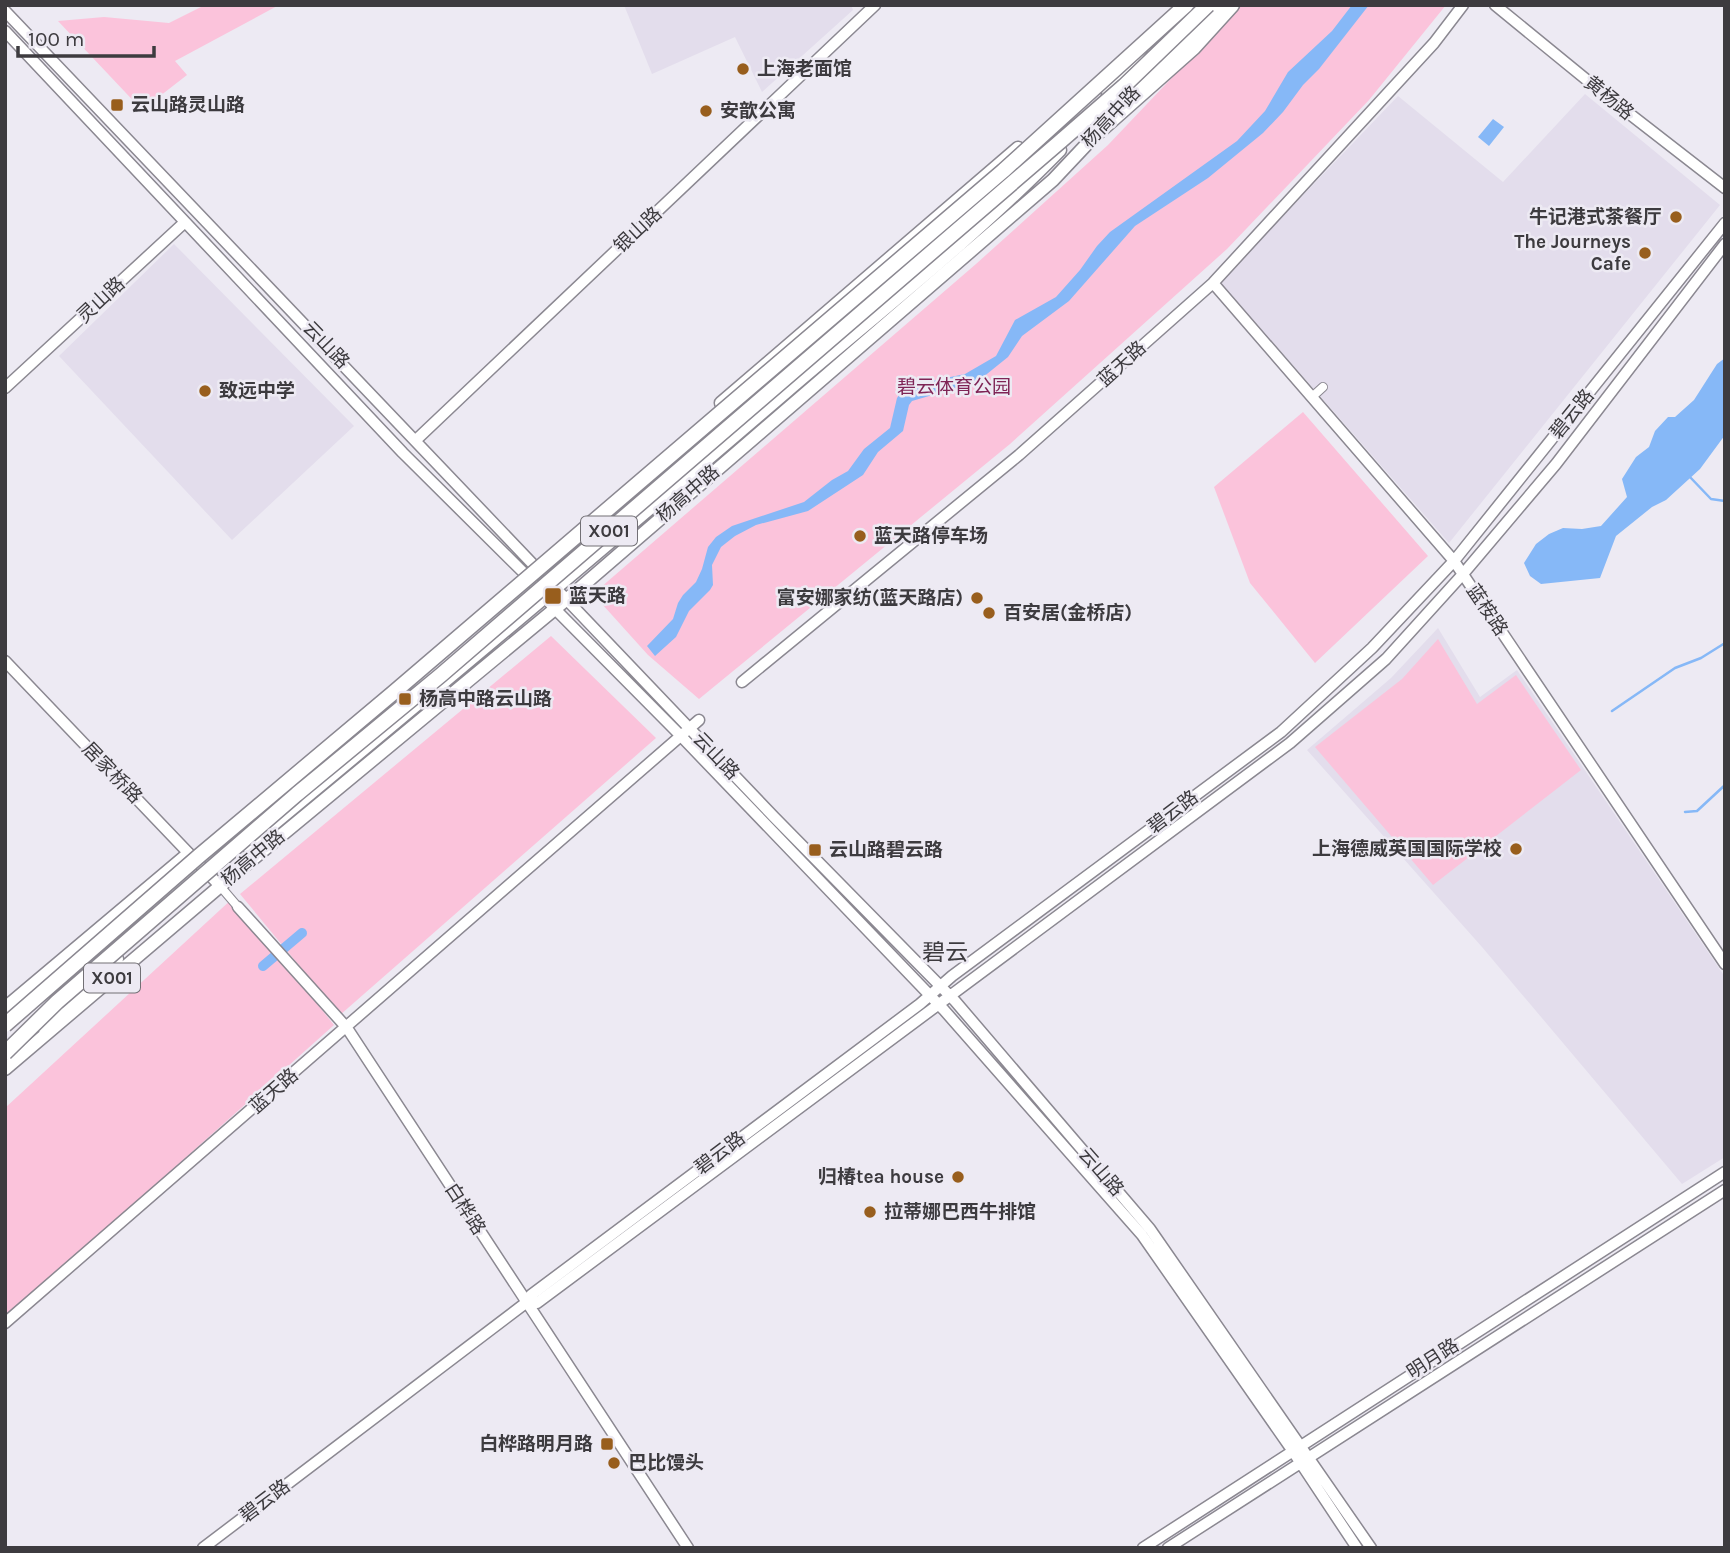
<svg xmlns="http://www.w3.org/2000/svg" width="1730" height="1553" viewBox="0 0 1730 1553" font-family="Karla,'Noto Sans SC',sans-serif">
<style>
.built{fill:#e3ddec}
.green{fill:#fbc3db}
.water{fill:#86b8f7}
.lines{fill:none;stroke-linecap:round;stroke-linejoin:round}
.stream{stroke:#86b8f7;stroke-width:2.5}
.canal{stroke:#86b8f7;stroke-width:10}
.street-casing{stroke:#8b8891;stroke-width:10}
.secondary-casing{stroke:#8b8891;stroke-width:13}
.primary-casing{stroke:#8b8891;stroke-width:15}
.highway-casing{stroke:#8b8891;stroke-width:17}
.street{stroke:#fff;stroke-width:8}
.secondary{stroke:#fff;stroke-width:10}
.primary{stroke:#fff;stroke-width:12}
.highway{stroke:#fff;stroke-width:14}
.highway-bridge-casing{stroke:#8b8891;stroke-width:17;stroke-linecap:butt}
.highway-bridge{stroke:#fff;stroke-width:14}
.poi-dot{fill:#985e1d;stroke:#edeaf3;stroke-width:2.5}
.labels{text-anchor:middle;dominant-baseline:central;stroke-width:5;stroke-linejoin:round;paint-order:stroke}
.shield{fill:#edeaf3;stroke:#727075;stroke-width:2}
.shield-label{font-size:18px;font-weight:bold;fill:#3d3b3f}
.poi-label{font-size:19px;font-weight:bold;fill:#3d3b3f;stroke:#edeaf3;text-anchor:start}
.street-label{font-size:19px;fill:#3d3b3f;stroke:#edeaf3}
.park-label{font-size:19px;fill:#7f2456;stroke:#edeaf3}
.quarter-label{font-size:23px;fill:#3d3b3f;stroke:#edeaf3}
</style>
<rect width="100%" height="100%" fill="#edeaf3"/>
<path class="built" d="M624,5h227l2,5 -91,82 -27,-55 -83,37z
M1585,94l135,111 -271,338 -229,-261 178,-186 105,86z
M174,244l180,182 -122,114 -173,-184z
M1438,628l42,69 37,-27 208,307v180l-43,27 -200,-237 -175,-197 84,-72z"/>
<path class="green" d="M205,5h74l-104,56 12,14 -45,35 -84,-89 46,-4 65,6z
M1241,5h205l-77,95 -142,149 -217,195 -311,255 -51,-44 -55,-61 383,-330 132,-119z
M1303,412l125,144 -113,107 -65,-80 -36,-96z
M551,636l105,102 -316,277 -100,-121z
M1438,639l39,65 39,-29 65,95 -148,115 -118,-138 87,-68z
M233,898l101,127 -329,294v-211z"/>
<path class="water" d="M1352,5h17l-50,64 -16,16 -20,27 -20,21 -55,45 -73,48 -66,75 -47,35 -14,21 -31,25 -65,19 -3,4 -6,26 -25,21 -15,23 -55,36 -52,14 -21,11 -14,11 -9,18 1,20 -3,5 -21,21 -13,26 -21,19 -8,-10 26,-27 5,-16 5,-8 13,-13 6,-13 6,-22 8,-10 16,-11 72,-24 28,-22 16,-9 16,-22 26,-21 7,-30 6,-8 9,-5 53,-11 31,-18 19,-36 41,-23 24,-27 17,-24 13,-14 127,-91 28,-30 23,-39 44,-41z
M1493,119l11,8 -15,19 -11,-9z
M1725,358v77l-25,34 -34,31 -14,7 -36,29 -16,42 -59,6 -11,-8 -6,-13 12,-19 13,-10 14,-6 19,1 19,-3 26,-29 -5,-18 14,-22 13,-10 6,-16 13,-14h7l19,-17 23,-36z"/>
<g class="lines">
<path class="stream" d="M1689,476l22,23 14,2
M1612,711l63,-43 26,-10 24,-15
M1685,812l12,-1 28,-26"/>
<path class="canal" d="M263,966l39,-33"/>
<defs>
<path id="street" d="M1312,397l11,-10
M220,886l18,21"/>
<path id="secondary" d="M1495,5l109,89 121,94
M5,11l769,806 181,184 195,228 221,319
M5,31l398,422 121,120 31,36 123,124 266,277 198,225 150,215 65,98
M1213,283l241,278 271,403
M5,388l180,-166
M416,440l459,-435
M5,661l215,225
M742,682l277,-227 194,-172 221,-240 29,-38
M238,907l109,121 341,520
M527,1302l10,1 753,-560 96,-84 77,-85 93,-110 169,-220
M5,1323l694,-603
M203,1548l324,-246 4,-7 389,-291 32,-28 329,-244 91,-84 82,-87 271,-338
M1143,1548l582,-376
M1168,1548l557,-358"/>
<path id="primary" d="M1108,94l33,-45
M1131,96l91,-91
M721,403l297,-255
M247,846c181,-150 361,-301 539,-454 92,-79 189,-155 274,-242
M5,1008l183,-154
M42,1026l75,-67
M5,1069l220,-187 348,-288 480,-414 49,-52"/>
<path id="highway" d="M1097,133l96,-85 39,-43"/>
</defs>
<use href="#street" class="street-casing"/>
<use href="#secondary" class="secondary-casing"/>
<use href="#primary" class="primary-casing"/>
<use href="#highway" class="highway-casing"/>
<use href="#street" class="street"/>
<use href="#secondary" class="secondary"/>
<use href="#primary" class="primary"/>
<use href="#highway" class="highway"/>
<defs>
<path id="highway-bridge" d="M5,1025l194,-169 194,-163 610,-522 183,-166
M5,1053l52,-51 240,-208 144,-119 621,-535 62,-54 84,-81"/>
</defs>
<use href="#highway-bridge" class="highway-bridge-casing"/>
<use href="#highway-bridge" class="highway-bridge"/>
</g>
<g class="poi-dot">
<circle cx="743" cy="69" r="7"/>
<rect x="110" y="98" width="14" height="14" rx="3.5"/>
<circle cx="706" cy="111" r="7"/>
<circle cx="1676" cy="217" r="7"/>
<circle cx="1645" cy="253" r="7"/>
<circle cx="205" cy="391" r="7"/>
<circle cx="860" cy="536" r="7"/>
<rect x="544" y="587" width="18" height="18" rx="3.5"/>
<circle cx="977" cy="598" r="7"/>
<circle cx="989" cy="613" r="7"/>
<rect x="398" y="692" width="14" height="14" rx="3.5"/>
<circle cx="1516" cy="849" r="7"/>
<rect x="808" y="843" width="14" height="14" rx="3.5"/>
<circle cx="958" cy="1177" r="7"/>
<circle cx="870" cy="1212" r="7"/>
<rect x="600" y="1437" width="14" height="14" rx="3.5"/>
<circle cx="614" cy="1463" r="7"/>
</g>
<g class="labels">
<g class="shield">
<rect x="581" y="516.5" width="56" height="29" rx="5"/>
<rect x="84" y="963.5" width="56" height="29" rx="5"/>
</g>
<g class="shield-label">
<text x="609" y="531">X001</text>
<text x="112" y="978">X001</text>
</g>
<g class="poi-label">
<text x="757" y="69">上海老面馆</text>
<text x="131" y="105">云山路灵山路</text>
<text x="720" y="111">安歆公寓</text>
<text x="1662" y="217" text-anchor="end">牛记港式茶餐厅</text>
<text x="1631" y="242" text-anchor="end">The Journeys<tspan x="1631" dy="22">Cafe</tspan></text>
<text x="219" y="391">致远中学</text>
<text x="874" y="536">蓝天路停车场</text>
<text x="569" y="596">蓝天路</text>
<text x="963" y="598" text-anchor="end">富安娜家纺(蓝天路店)</text>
<text x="1003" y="613">百安居(金桥店)</text>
<text x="419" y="699">杨高中路云山路</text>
<text x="1502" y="849" text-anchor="end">上海德威英国国际学校</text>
<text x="829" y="850">云山路碧云路</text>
<text x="944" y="1177" text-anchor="end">归椿tea house</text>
<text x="884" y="1212">拉蒂娜巴西牛排馆</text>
<text x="593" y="1444" text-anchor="end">白桦路明月路</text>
<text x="628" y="1463">巴比馒头</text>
</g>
<g class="street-label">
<text transform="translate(1609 98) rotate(39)">黄杨路</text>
<text transform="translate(1111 117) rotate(-47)">杨高中路</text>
<text transform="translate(638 230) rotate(-43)">银山路</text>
<text transform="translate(101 300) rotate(-43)">灵山路</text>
<text transform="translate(326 345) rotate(46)">云山路</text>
<text transform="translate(1122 364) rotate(-42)">蓝天路</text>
<text transform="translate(1572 414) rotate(-51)">碧云路</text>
<text transform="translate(688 494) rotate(-41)">杨高中路</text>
<text transform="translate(1487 610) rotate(56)">蓝桉路</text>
<text transform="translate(716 756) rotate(46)">云山路</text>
<text transform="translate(112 773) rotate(46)">居家桥路</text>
<text transform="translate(1173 812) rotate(-37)">碧云路</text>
<text transform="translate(253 858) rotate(-40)">杨高中路</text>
<text transform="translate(274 1091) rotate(-41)">蓝天路</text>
<text transform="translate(720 1153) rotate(-37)">碧云路</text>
<text transform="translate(1101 1172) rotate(49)">云山路</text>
<text transform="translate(465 1209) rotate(57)">白桦路</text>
<text transform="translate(1433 1359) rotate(-33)">明月路</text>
<text transform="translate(265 1501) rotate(-37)">碧云路</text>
</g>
<g class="park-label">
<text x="954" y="387">碧云体育公园</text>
</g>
<g class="quarter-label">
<text x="945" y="952">碧云</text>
</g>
</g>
<rect width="1730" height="1553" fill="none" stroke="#3d3b3f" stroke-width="14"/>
<path d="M18 46v10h136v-10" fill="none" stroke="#3d3b3f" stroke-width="3.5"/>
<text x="28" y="46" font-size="21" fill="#3d3b3f" stroke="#edeaf3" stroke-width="5" paint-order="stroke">100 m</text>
</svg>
